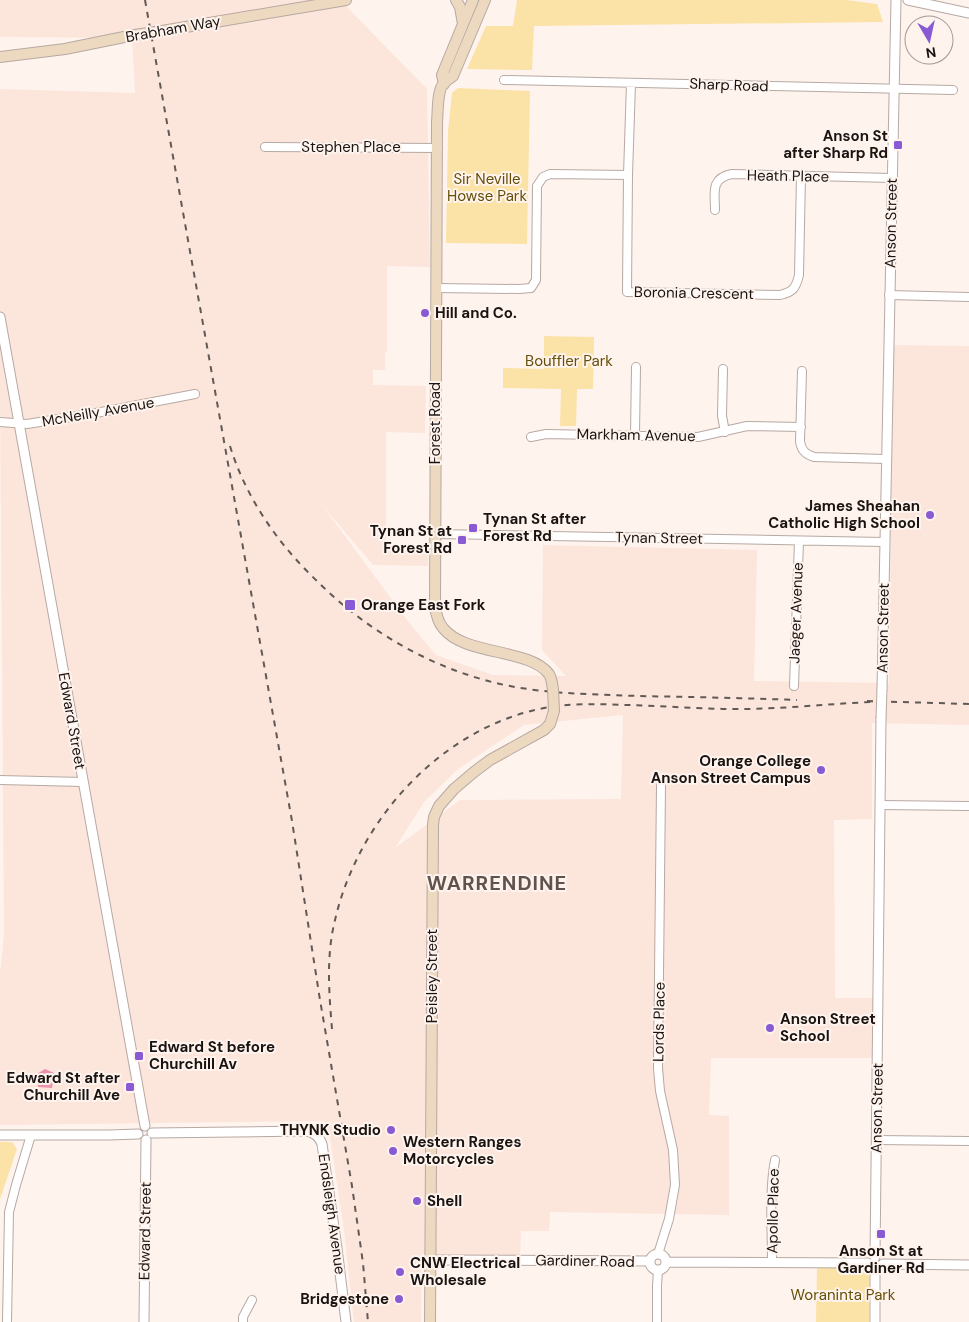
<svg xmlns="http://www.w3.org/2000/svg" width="969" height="1322" viewBox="0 0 969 1322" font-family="'DM Sans',sans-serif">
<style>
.built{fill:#fce5db;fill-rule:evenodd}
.green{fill:#fbe2a6}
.water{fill:#ed92ab}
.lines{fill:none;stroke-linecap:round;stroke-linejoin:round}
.minor-casing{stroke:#b7a9a3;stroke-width:10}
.tertiary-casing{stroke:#b7a9a3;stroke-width:11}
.secondary-casing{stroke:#b7a9a3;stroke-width:12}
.minor{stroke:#fff;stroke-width:8}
.tertiary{stroke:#fff;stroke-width:9}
.secondary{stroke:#edd9c0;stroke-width:10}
.rail{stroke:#615956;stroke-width:2;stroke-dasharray:6 6;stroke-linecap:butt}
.tertiary-bridge-casing{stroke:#b7a9a3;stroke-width:11;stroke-linecap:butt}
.secondary-bridge-casing{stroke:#b7a9a3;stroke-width:12;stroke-linecap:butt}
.tertiary-bridge{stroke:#fff;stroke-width:9}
.secondary-bridge{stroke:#edd9c0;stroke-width:10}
.poi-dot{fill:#885ad4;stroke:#fff3ee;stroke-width:2}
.labels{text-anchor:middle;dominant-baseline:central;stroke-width:4;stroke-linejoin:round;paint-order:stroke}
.street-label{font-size:15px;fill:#191411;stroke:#fff3ee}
.poi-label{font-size:15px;font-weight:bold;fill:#191411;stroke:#fff3ee;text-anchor:start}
.park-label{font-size:15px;fill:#654e07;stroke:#fff3ee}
.district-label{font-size:20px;font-weight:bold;letter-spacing:1px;fill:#60534e;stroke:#fff3ee}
</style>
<rect width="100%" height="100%" fill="#fff3ee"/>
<path class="built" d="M0,0h340l87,89 3,178 -43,-1v85l-2,1v18h-12v15l53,1 -1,47 -39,-1v117l42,1v16l-55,-1 -51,-60 85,115 29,35 57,20 73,1 -24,-26 1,-105 214,5 -3,131 135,2 4,-338 76,1v379l-97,-2v96l-38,1 1,178h39v60h-163l-2,57 20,1v99l-179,-3 -1,19h-28l-1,25 -98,-2 -1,68h-67l-10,-92 -14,-92 -6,-17 -324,4v-152l4,-39 -4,-542v-303l135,4 -3,-55 -132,-1zM623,715l-2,84 -161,1 -65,48 29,-46 34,-33 66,-44z"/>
<path class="green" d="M517,0h329l31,4 6,18 -349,4 -2,44 -65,-1 19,-43h27z
M458,88l72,3 -3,153 -81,-1 2,-111 4,-39z
M544,336l50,1 -1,52h-16l-1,37h-16l1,-37 -58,-1v-20l41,1z
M0,1142h12l5,7 -17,50z
M817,1268h52v54h-53z"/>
<path class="water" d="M45,1069l9,4 -2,15 -14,-1 -1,-13z"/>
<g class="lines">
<defs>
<path id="minor" d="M504,80l449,10
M631,83l-3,92 -1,117 153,3c13,-3 16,-7 19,-20l2,-99
M265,147l173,1
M715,210c0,-17 -5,-32 17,-36l159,4
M437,288l82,1 12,-1 5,-8 1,-94 6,-9 7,-3 78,1
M889,295l80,2
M723,369l-1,47 3,16
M802,371l-2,70c1,9 5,13 14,16l72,2
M0,422l27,2 69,-11 99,-19
M635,435l1,-68
M531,437l15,-3 152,3 49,-11 54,1
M434,534l450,8
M794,686l5,-145
M0,780l83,2
M880,805l89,1
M876,1140l93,1
M658,1254l11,-35 6,-34 -2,-35 -13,-59 -2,-23 3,-282
M772,1262c0,-33 -3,-70 3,-102
M7,1322l2,-110 7,-27 15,-50
M243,1322v-5l9,-17
M657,1322v-36l1,-16"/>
<path id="tertiary" d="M908,0l61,13
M0,317l145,809
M882,689l14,-689
M152,1133l154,-2c8,1 13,5 16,13l15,104 9,74
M0,1135h109l29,-1
M650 1262a8 8 0 1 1 16 0a8 8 0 1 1-16 0Z
M875,1257l6,-538
M430,1260l220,1
M666,1262l202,1
M883,1264l86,1
M144,1322l2,-182
M875,1322v-51"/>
<path id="secondary" d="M456,0l4,7 3,17
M485,0l-32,76c-3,2 -7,5 -10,8 -6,8 -5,28 -6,38l-2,484c1,8 3,16 8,22 22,28 86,20 106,46 3,5 3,10 4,15
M156,32l190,-32
M0,57l65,-8 69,-14
M444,84l-2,-9 31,-75
M430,1322l3,-497 1,-8 5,-11 15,-17 20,-17 16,-12 54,-30 6,-6 4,-13"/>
</defs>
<use href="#minor" class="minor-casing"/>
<use href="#tertiary" class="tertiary-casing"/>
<use href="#secondary" class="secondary-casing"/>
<use href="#minor" class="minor"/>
<use href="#tertiary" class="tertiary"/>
<use href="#secondary" class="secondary"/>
<path class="rail" d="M145,0l147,821 28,179 32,186 11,77 5,59
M230,446c16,52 48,98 87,135 45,45 102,80 164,98 50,15 104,15 157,17 53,1 106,2 159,4
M867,701l102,3
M332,1029c-3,-36 -6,-73 3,-109 23,-100 106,-192 209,-212 27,-5 55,-4 83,-3 32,1 65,3 98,4 49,1 98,-5 147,-7"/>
<defs>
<path id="tertiary-bridge" d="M881,719l1,-30"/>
<path id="secondary-bridge" d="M134,35l22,-3
M553,689l1,22"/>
</defs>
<use href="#tertiary-bridge" class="tertiary-bridge-casing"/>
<use href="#secondary-bridge" class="secondary-bridge-casing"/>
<use href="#tertiary-bridge" class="tertiary-bridge"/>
<use href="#secondary-bridge" class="secondary-bridge"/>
</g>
<g class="poi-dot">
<rect x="893" y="140" width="10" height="10" rx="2.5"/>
<circle cx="425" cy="313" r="5"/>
<circle cx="930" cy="515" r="5"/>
<rect x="468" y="523" width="10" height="10" rx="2.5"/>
<rect x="457" y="535" width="10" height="10" rx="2.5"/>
<rect x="344" y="599" width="12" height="12" rx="2.5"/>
<circle cx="821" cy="770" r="5"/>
<circle cx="770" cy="1028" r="5"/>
<rect x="134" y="1051" width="10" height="10" rx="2.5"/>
<rect x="125" y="1082" width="10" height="10" rx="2.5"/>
<circle cx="391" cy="1130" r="5"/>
<circle cx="393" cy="1151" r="5"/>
<circle cx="417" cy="1201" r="5"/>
<rect x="876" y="1229" width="10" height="10" rx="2.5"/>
<circle cx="400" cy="1272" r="5"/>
<circle cx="399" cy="1299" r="5"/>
</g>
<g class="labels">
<g class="street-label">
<text transform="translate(173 29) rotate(-10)">Brabham Way</text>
<text transform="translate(729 85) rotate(2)">Sharp Road</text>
<text x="351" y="147">Stephen Place</text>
<text transform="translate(788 176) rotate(1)">Heath Place</text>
<text transform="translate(891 223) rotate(-89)">Anson Street</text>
<text transform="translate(694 293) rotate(1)">Boronia Crescent</text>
<text transform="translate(98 412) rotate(-10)">McNeilly Avenue</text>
<text transform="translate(435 423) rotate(-90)">Forest Road</text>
<text transform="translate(636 435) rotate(1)">Markham Avenue</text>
<text transform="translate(659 538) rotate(1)">Tynan Street</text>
<text transform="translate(796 613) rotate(-88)">Jaeger Avenue</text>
<text transform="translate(883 628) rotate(-89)">Anson Street</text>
<text transform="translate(72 721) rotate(80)">Edward Street</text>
<text transform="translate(432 976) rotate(-90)">Peisley Street</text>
<text transform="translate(659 1022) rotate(-89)">Lords Place</text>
<text transform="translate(877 1108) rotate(-89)">Anson Street</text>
<text transform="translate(773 1211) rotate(-89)">Apollo Place</text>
<text transform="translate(332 1214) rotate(82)">Endsleigh Avenue</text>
<text transform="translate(145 1231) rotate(-89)">Edward Street</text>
<text transform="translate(585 1261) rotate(1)">Gardiner Road</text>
</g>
<g class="poi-label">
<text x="888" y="136" text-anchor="end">Anson St<tspan x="888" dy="17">after Sharp Rd</tspan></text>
<text x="435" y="313">Hill and Co.</text>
<text x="920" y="506" text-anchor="end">James Sheahan<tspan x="920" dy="17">Catholic High School</tspan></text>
<text x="483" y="519">Tynan St after<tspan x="483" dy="17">Forest Rd</tspan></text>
<text x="452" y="531" text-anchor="end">Tynan St at<tspan x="452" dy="17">Forest Rd</tspan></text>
<text x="361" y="605">Orange East Fork</text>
<text x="811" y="761" text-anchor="end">Orange College<tspan x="811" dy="17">Anson Street Campus</tspan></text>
<text x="780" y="1019">Anson Street<tspan x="780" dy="17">School</tspan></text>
<text x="149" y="1047">Edward St before<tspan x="149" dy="17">Churchill Av</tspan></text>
<text x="120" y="1078" text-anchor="end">Edward St after<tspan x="120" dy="17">Churchill Ave</tspan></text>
<text x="381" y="1130" text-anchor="end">THYNK Studio</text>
<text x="403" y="1142">Western Ranges<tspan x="403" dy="17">Motorcycles</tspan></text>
<text x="427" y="1201">Shell</text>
<text x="881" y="1251" text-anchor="middle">Anson St at<tspan x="881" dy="17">Gardiner Rd</tspan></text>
<text x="410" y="1263">CNW Electrical<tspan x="410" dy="17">Wholesale</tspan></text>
<text x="389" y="1299" text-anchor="end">Bridgestone</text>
</g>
<g class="park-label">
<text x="487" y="179">Sir Neville<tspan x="487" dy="17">Howse Park</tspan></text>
<text x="569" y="361">Bouffler Park</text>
<text x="843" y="1295">Woraninta Park</text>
</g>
<g class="district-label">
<text x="497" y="883">WARRENDINE</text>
</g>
</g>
<g transform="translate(929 40) rotate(171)"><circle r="24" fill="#fff3ee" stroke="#a39a96"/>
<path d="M0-4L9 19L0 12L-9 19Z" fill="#885ad4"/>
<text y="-8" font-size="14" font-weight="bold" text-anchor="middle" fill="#191411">N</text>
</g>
</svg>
